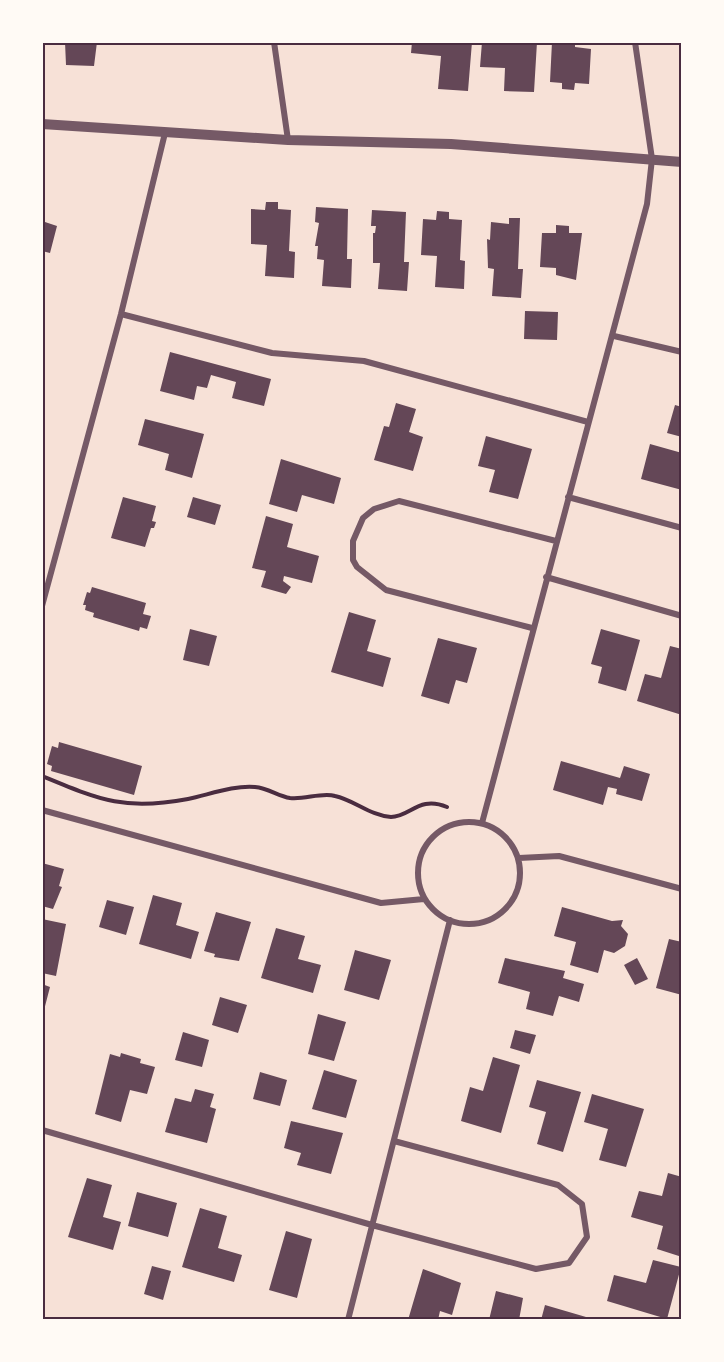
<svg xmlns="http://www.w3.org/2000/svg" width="724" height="1362" viewBox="0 0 724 1362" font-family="'Fira Sans Condensed',sans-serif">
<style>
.building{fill:#644757}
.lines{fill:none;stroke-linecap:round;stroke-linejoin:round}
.path{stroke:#4a2c40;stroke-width:4}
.minor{stroke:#755966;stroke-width:6}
.tertiary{stroke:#755966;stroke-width:10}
.neatline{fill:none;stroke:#4a2c40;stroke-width:2}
</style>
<rect width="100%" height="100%" fill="#f7e1d7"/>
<path class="building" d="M65,42h32l-3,24 -28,-1z
M412,42h60l-4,49 -30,-2 3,-33 -30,-3z
M482,42h55l-3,50 -30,-1 1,-23 -25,-1z
M552,42h23v5l16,2 -2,35 -14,-1 -1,7 -12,-1v-6l-12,-1z
M266,202h12v7l13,1 -2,41 6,1 -1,26 -29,-2 2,-31 -16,-1v-35l14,1z
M316,207l32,2 -1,50h5l-1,29 -29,-2 2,-26 -7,-1 1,-13h-3l4,-23 -4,-1z
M372,210l34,2 -2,50h5l-2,29 -29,-2 2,-26h-7v-30h2l1,-7h-5z
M437,211l12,1v7l13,1 -2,40 5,1 -1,28 -29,-2 2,-31 -16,-1 2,-36 13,1z
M509,218h11l-2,51h5l-2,29 -29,-2 2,-27 -6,-1 -1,-29 3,1 1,-18 18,2z
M42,221l15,5 -7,27 -8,-2z
M556,225l13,1v7h13l-6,47 -20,-5v-7l-16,-1 2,-34h14z
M525,311l33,1 -1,28 -33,-1z
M170,352l101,27 -7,27 -32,-8 4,-16 -25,-7 -4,13 -10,-2 -3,14 -34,-9z
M396,403l20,6 -7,23 14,5 -10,34 -39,-11 10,-34 5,1z
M675,405l7,2v30l-15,-4z
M145,419l59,15 -12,44 -27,-8 4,-16 -31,-9z
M486,436l46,13 -14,50 -29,-7 6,-22 -17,-4z
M650,444l32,9v37l-41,-11z
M281,459l60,19 -7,26 -32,-9 -5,17 -28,-8z
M123,497l33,9 -4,15 4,1 -2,6h-3l-6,19 -34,-9z
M193,497l28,8 -6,20 -28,-8z
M266,516l27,8 -6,23 32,9 -7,27 -28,-7 -1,5 8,6 -5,7 -25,-7 5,-16 -14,-3z
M92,587l54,16 -3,11 8,2 -4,13 -7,-2 -1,4 -46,-14 1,-4 -9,-3 1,-5h-3l4,-13 3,1z
M349,612l27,8 -9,31 24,7 -8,29 -52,-15z
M190,629l27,7 -8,30 -26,-6z
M601,629l39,11 -14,51 -28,-8 4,-16 -11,-3z
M438,638l39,10 -10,35 -11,-3 -7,24 -28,-8z
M670,646l12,3v66l-45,-14 8,-27 16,4z
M59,742l83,24 -8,29 -83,-24 1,-5 -5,-2 5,-18 6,2z
M561,761l59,17 4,-12 26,8 -8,27 -26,-7 1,-5 -9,-2 -5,18 -50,-15z
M42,863l22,6 -5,17 3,1 -9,22 -11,-3z
M153,895l29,8 -6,22 23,7 -8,27 -52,-15z
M107,900l27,7 -8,28 -27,-8z
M562,907l50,14 11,-1 -2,6 7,8 -3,12 -11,7 -10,-3 -6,23 -28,-8 6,-23 -22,-6z
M216,912l35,10 -12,39 -25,-4 1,-3 -11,-3z
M42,919l24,5 -10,52 -14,-3z
M276,928l29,8 -7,23 23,6 -8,28 -52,-15z
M669,939l13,3v53l-26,-7z
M355,950l36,10 -12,40 -35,-10z
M505,958l60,13 -2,7 21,6 -5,18 -20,-6 -6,20 -27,-7 4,-17 -32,-9z
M637,958l11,21 -13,6 -11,-20z
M42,984l8,3 -7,27h-1z
M220,997l27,8 -9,28 -26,-8z
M318,1014l28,8 -12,39 -26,-7z
M515,1030l21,5 -6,19 -20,-6z
M183,1032l26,8 -7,27 -27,-7z
M121,1053l20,6 -1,4 15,4 -8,27 -17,-4 -9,32 -26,-8 15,-60 10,3z
M493,1057l27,8 -19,68 -40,-12 9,-34 13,4z
M324,1070l33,10 -11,38 -34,-9z
M260,1072l27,8 -7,26 -27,-7z
M537,1080l44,12 -18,60 -26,-8 9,-32 -17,-5z
M195,1089l19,5 -4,13 6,2 -9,34 -42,-11 10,-34 16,4z
M592,1094l52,15 -18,58 -27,-7 9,-31 -24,-7z
M291,1121l52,12 -12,41 -34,-9 4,-12 -17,-5z
M668,1173l14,4v80l-25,-8 6,-23 -32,-9 8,-26 23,5z
M87,1178l25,7 -9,32 18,5 -8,28 -45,-13z
M137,1192l40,11 -9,34 -40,-11z
M200,1208l27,8 -9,32 24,7 -8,27 -52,-15z
M286,1231l26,8 -15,59 -28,-8z
M653,1260l28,7 -14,52 -60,-18 7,-26 32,8z
M152,1266l19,5 -8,29 -19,-6z
M423,1269l38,14 -9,32 -12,-4 -2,9h-30z
M496,1291l27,7 -4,22h-30z
M545,1305l41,12 -1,3h-44z"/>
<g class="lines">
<path class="path" d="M42,776c58,24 82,35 146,23 20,-4 46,-14 67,-12 13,1 23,9 35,11 14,2 32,-6 45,-2 19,4 36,20 56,21 19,0 28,-22 56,-10"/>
<path class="minor" d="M274,42l14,98
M121,314l151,39 92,8 224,61
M614,336l68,16
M568,497l114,31
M546,577l136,39
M42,606l79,-292 44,-181
M532,628l-146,-38 -29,-23 -4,-7v-19l10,-23 11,-9 25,-8 157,40
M42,810l339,93 43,-4
M418 873a51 51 0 1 1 102 0a51 51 0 1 1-102 0Z
M482,823l165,-619 5,-45 -17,-117
M519,858l40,-2 123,33
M42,1130l330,95 164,44 33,-6 18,-26 -5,-33 -24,-19 -164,-44
M348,1320l102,-400"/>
<path class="tertiary" d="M42,124l246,16 163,4 231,18"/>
</g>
<rect width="724" height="1362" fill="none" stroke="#fffaf5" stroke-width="87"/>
<rect x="44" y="44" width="636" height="1274" class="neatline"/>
</svg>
